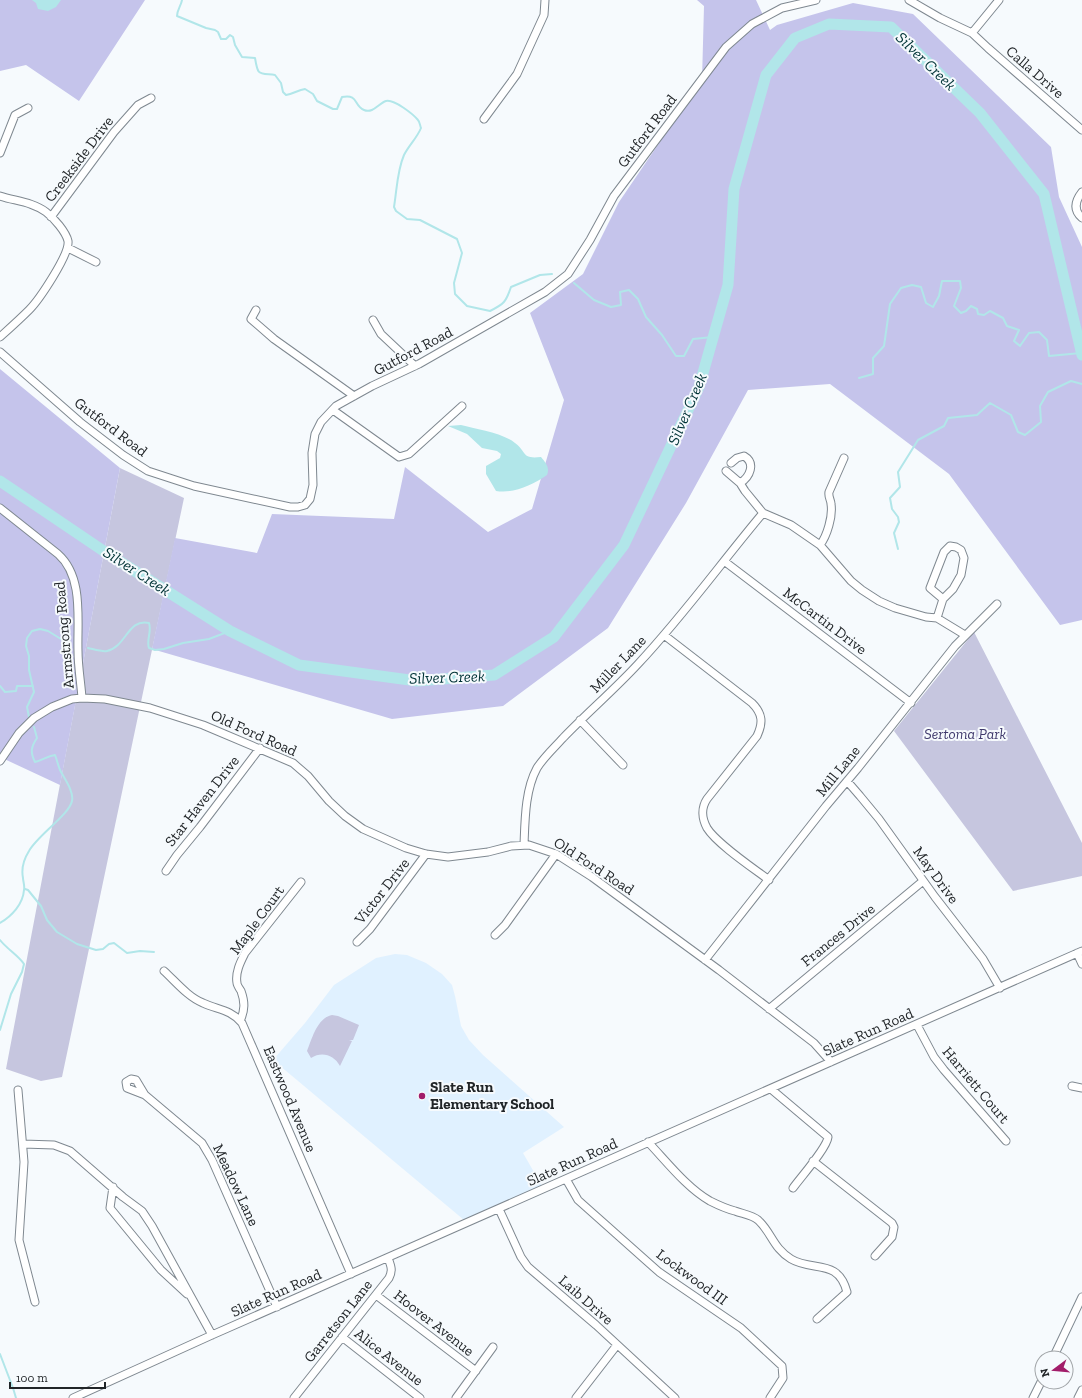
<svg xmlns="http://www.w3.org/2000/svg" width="1082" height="1398" viewBox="0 0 1082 1398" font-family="'Zilla Slab',serif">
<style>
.built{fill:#e0f1ff}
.green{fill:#c6c6df}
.forest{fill:#c5c4eb}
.water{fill:#b1e6e9}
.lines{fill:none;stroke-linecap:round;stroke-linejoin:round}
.stream{stroke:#b1e6e9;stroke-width:2}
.river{stroke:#b1e6e9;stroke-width:11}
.minor-casing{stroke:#7f8890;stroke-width:9}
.minor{stroke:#fff;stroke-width:7}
.poi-dot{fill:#a21d6a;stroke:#f6fafd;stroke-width:1.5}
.labels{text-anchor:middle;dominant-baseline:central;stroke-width:4;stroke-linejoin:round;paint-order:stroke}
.street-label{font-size:15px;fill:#212528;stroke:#f6fafd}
.park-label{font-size:15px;font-style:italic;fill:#3f396c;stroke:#f6fafd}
.poi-label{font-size:15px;font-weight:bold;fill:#212528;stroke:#f6fafd;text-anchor:start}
.water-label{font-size:16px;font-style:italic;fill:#003336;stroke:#f6fafd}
</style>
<rect width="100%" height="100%" fill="#f6fafd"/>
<path class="built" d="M395,954l12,1 19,8 16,11 10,11 3,11 6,30 8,14 14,15 81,72 -41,26 19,33 -78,34 -191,-160 32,-37 29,-38 42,-27z"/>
<path class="green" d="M120,468l64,30 -122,579 -21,4 -35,-12z
M974,632l108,211v33l-69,15 -119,-160z
M332,1015l6,1 21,9 -6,15h-4l3,1 -12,25c-6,-11 -18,-15 -29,-8l-4,-7c5,-12 10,-33 25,-36z"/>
<path class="forest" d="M0,0h145l-66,101 -53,-36 -26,6z
M697,0h59l14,30 7,-5 76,-22 60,11 138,133 8,50 23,50v373l-22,5 -111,-151 -119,-90 -82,6 -62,113 -78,125 -105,78 -111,13 -240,-70 23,-111 82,15 15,-39 122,5 11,-52 83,65 44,-23 32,-109 -34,-87 53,-39 36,-72 83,-122 2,-74z
M0,369l120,99 -60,317 -60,-28z"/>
<path class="water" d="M32,0h29l-5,7 -8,4 -10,-2 -2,-6z
M461,425c15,4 42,8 54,18 13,10 6,16 26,14 5,6 9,11 6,18 -15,10 -33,19 -51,16l-10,-17v-8l14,-8 1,-4 -4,-3 -15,-3 -15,-14 -19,-8z"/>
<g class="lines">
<path class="stream" d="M182,0c-1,6 -5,10 -5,16l29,12 9,2 3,2 3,7h5l4,-4 3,2 2,8 7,12 13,1c3,18 3,15 20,17l6,8 2,9 3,3c7,-1 12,-5 19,-6l8,5 4,7 16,8h4l5,-12c17,-3 11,8 22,13 9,4 15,-7 22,-9 8,-2 27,13 32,19 2,2 2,6 3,8 -4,10 -12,17 -17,27 -7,16 -7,34 -10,52l2,4 11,8 13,1 37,19 5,14 -8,30 1,11 12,12 23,5c14,-7 16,-9 21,-24l29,-12 12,-1
M574,283l20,17 17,7 10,-2 -1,-13 9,-2 9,9 8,18 16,18 14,21h8l9,-17 20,-2
M859,378l14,-4v-16l11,-12 6,-42 11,-16 11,-3 9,2 5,16 7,4 6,-11 3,-15h18l1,7 -7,18 7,7 5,-2 5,-5 6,3 1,5 6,1 6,-4 13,7 4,8 12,4 -5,11 6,5 9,-13 10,-1 8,8 2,16 32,-3
M898,549l-4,-16 5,-11 -1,-5 -6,-8 -2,-11 10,-11 -2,-15 20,-32 26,-14 4,-8 29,-3 13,-12 21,12 7,17 7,3 16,-13 -1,-16 8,-14 23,-11 11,3
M88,648c5,1 14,4 19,3 19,-4 21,-33 42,-28 3,9 -3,17 0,25l6,2 9,-1 19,-6 26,-4 21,-8
M0,686l5,6 11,-1 1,-5h16
M29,717l-2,-10 7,-15 -5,-22v-14l-3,-10 1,-8 5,-7 8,-2 8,2 21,13
M25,889l3,1 13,16 6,14 10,12 20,12 19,6 7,-1 6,-5 5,-1 13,10 13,-2 14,1
M0,923c12,-7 23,-19 24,-33 1,-4 -1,-9 -1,-12 -2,-10 1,-19 6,-27 9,-16 40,-36 43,-50 2,-10 -8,-23 -12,-31 -2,-5 -3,-10 -5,-15 -8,1 -12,5 -20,7 -5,-10 -4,-15 2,-24l-3,-11
M0,940c7,9 19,16 24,24l-2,8 -11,22 -11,36
M0,1354l13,34 3,10"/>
<path class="river" d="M0,481l108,73 122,77 69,34 118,16 77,-6 60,-38 70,-92 75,-158 29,-102 6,-96 32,-114 29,-37 34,-14 62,3 89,86 64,81 38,161"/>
<defs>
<path id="minor" d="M909,0l31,18 32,15 16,15 94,82
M972,33l27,-33
M484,119l33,-45 27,-59 1,-15
M0,153l15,-38 13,-7
M1082,192c-7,9 -9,18 0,26
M0,196c15,5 33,6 46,16 8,6 20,20 22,29 2,13 -29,59 -39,69 -9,9 -19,18 -29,27
M51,217l63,-85 24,-27 13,-7
M68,248l28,14
M256,310l-5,9 23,20 80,57
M373,320l8,14 34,32
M0,352l80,70 43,33 25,16 46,15 96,21h8l7,-2 5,-6 3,-14 -1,-32 3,-19 6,-12 15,-16 36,-20 47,-22 126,-72 23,-18 22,-34 24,-44 112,-149 26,-23 30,-16 34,-8
M333,410l66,47 10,-3 53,-48
M731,463l6,-5 7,-2c12,7 6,21 -4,27
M726,471l14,12 5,8 18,22 28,12 29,20 31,36 11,9 17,11 16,7 31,9 11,1 28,17
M0,508l58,46c26,23 19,66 20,97 0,16 3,32 4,47
M820,545c7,-9 13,-29 11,-41 0,-4 -3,-7 -2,-12l15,-34
M724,561l187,142
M937,618l6,-19 10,-10 8,-14 3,-17 -3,-8 -5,-3 -6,-1 -6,6 -14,36 13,11
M664,635l88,68c11,11 11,20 5,33l-50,63c-6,9 -5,20 0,29 10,16 46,40 62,52
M580,720l43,45
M0,761l19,-28 15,-15 18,-11 20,-8 10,-1 23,1 45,9 53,17 90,38 15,13 21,25 16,15 18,13 43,19 20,6 22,3 40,-5 23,-6 18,-1 27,9 36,23 127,93 95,73 17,19
M847,781l13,15 19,23 56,78 48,62 17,29
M524,845c1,-25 1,-55 13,-77 7,-11 17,-20 26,-30 24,-25 51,-48 75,-74 45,-48 83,-101 125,-151
M166,871l11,-16 23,-28 60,-79
M495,935l10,-10 51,-71
M357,942l13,-13 56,-75
M1077,953l5,11
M705,960l121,-154 32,-38 97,-122 42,-42
M164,971c12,11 24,26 39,32 15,7 27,6 39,20l109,251
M769,1009l154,-128
M240,1021c5,-11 5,-19 1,-30 -2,-3 -4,-6 -4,-8 -2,-11 4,-22 8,-30l56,-71
M917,1025l17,32 10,13 62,71
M131,1079l5,1 9,15 -18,-7 -1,-6z
M1072,1086l10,2
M771,1089l57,48c-1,11 -28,41 -35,51
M18,1090l6,72 -5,78 16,62
M145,1095l57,48 10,17 65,147
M648,1142c19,20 39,46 62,59 8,4 17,8 25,10 8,3 17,4 23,9 14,13 15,28 33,39 22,13 47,-1 56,33l-30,27
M23,1144l31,1 16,6 53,46 19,14 10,15 60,109
M813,1161l79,62 2,4 -2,10 -17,19
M566,1179l12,21 81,72 82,56 41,38 1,12 -13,20
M113,1187l-3,21 51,62 26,24
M499,1209l22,48 7,10 68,58 79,73
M376,1295l100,76
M342,1337l78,61
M1053,1358l29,-61
M73,1398l139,-63 870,-384
M294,1398l95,-120c4,-8 2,-12 -1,-20
M456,1398l37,-51
M576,1398l41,-53
M1033,1398l9,-18
M1078,1398l4,-8"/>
</defs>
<use href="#minor" class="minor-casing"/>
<use href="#minor" class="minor"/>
</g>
<circle class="poi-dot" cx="422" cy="1096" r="4"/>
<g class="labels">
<g class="street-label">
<text transform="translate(1035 72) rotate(41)">Calla Drive</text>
<text transform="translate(647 131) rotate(-53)">Gutford Road</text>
<text transform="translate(79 159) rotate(-53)">Creekside Drive</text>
<text transform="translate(413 351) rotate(-28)">Gutford Road</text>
<text transform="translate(111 427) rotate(37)">Gutford Road</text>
<text transform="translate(825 621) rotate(37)">McCartin Drive</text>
<text transform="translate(64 635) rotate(-95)">Armstrong Road</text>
<text transform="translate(618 664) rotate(-46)">Miller Lane</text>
<text transform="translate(254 733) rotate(24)">Old Ford Road</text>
<text transform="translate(838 771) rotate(-51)">Mill Lane</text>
<text transform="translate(202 801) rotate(-52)">Star Haven Drive</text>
<text transform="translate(594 866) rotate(33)">Old Ford Road</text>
<text transform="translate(936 875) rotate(54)">May Drive</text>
<text transform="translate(382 891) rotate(-52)">Victor Drive</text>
<text transform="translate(257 920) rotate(-54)">Maple Court</text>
<text transform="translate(838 935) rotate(-39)">Frances Drive</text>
<text transform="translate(868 1032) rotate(-24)">Slate Run Road</text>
<text transform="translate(976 1085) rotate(50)">Harriett Court</text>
<text transform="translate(290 1099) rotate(67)">Eastwood Avenue</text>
<text transform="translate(572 1162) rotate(-24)">Slate Run Road</text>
<text transform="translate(236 1185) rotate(65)">Meadow Lane</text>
<text transform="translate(692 1277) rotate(36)">Lockwood III</text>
<text transform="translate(276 1293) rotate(-24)">Slate Run Road</text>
<text transform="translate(586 1300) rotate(41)">Laib Drive</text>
<text transform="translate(338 1321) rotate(-52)">Garretson Lane</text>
<text transform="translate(434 1323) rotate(38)">Hoover Avenue</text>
<text transform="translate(389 1357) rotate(38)">Alice Avenue</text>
</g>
<g class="park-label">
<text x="965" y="734">Sertoma Park</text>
</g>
<g class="poi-label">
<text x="430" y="1087">Slate Run<tspan x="430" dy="17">Elementary School</tspan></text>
</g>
<g class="water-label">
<text transform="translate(926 61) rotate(44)">Silver Creek</text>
<text transform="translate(687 409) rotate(-67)">Silver Creek</text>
<text transform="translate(137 571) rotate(33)">Silver Creek</text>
<text transform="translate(447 677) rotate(-2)">Silver Creek</text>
</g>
</g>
<g transform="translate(1054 1370) rotate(254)"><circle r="19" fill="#f6fafd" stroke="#a1a5a8"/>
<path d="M0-3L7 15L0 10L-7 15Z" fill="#a21d6a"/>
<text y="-6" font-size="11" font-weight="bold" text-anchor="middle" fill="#212528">N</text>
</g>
<path d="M10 1382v6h95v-6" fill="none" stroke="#212528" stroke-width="2"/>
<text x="16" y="1382" font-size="12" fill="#212528" stroke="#f6fafd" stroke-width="3" paint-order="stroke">100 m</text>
</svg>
